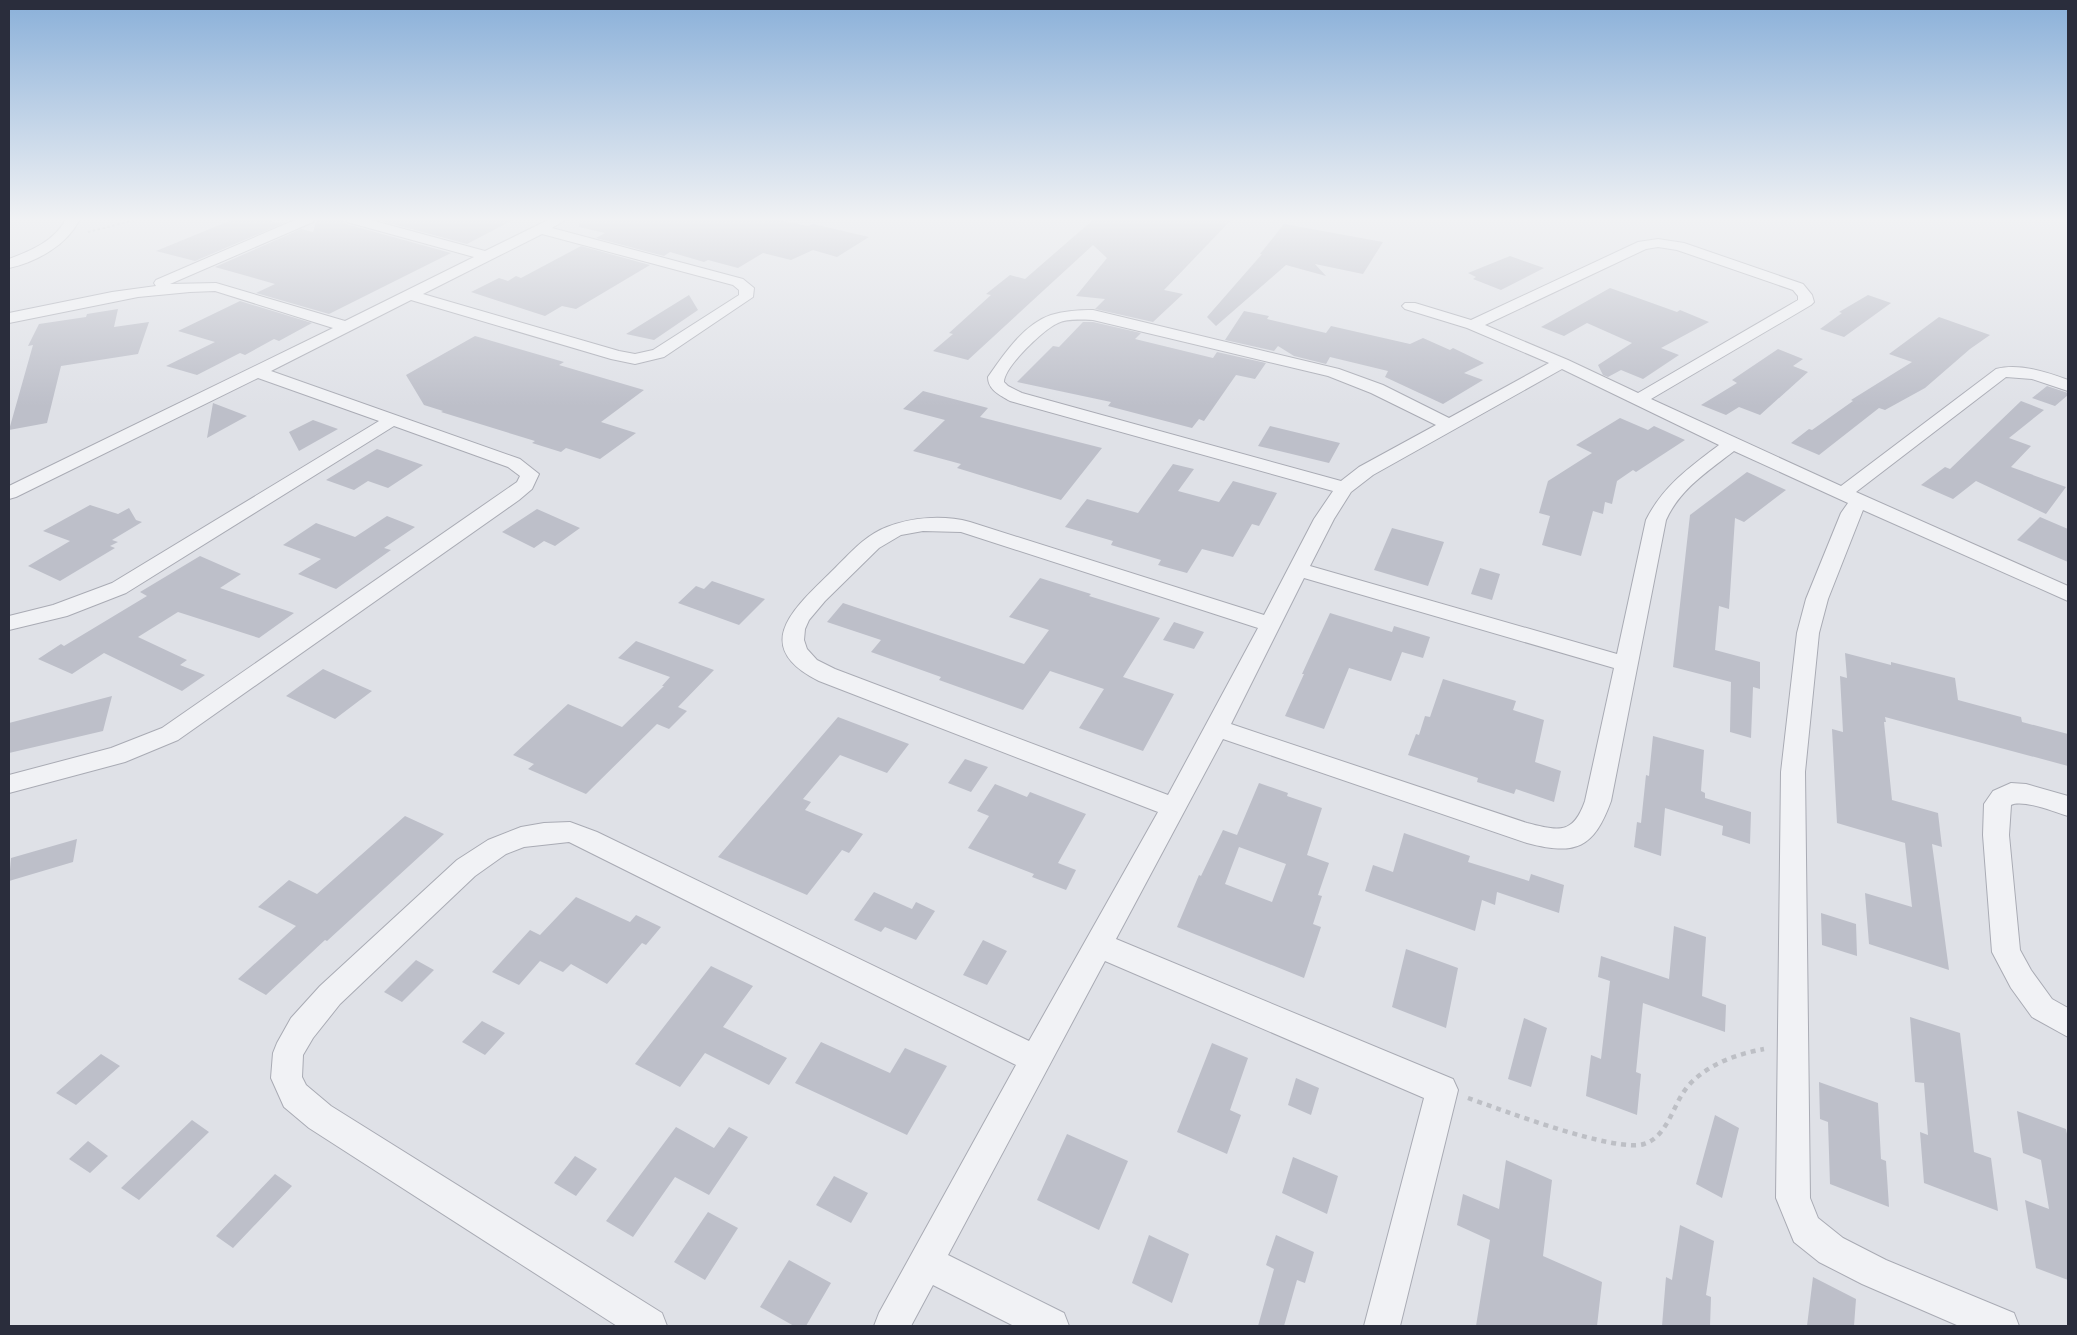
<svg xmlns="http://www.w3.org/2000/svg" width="2077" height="1335" viewBox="0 0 2077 1335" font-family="'Golos Text',sans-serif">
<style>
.building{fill:#bdbfc9;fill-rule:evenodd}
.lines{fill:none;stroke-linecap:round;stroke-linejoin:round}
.street-casing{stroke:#a9abb4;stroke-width:2}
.path-far1{stroke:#bdbfc5;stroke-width:2;stroke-dasharray:2.5 2.5;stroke-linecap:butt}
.path{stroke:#bdbfc5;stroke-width:4.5;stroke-dasharray:5 5;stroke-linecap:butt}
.street{fill:#f1f2f5;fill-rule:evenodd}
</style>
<rect width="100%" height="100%" fill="#dfe1e7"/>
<path class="building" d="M234,219h30l18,5 -87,37 -39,-10z
M317,219h26l3,5 105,29 -122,61 -73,-21 19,-9 -60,-17 86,-38 12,3z
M374,219h141l-48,25z
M580,219h194l34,7 5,-2 56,13 -32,20 -24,-7 -22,10 -28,-7 -25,15 -30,-8 -4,2 -34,-10 -6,4 -68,-18 9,-5 -26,-6z
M1094,219h138l-68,71 19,4 -30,28 -58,-13 10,-10 -29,-3 31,-38 -14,-13 -125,115 -35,-9 20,-17 -4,-1 42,-38 -5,-1 24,-19 15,4z
M1284,224l99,18 -20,32 -48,-10 11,12 -40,-11 -70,61 -9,-9 55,-63h-2z
M581,246l69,19 -74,44 -14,-3 -17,10 -74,-24 28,-14 9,3 8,-5 5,2z
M1510,256l34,12 -43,22 -28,-11 3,-2 -8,-4z
M1610,288l67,24 3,-2 29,12 -48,26 18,7 -36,24 -22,-9 -13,7 -5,-2 -5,-10 34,-22 -45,-20 -23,13 -23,-9z
M689,295l9,15 -44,30 -28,-6z
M1868,295l23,8 -47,34 -24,-8 22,-16 -3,-1z
M240,301l72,22 -33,18 -5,-2 -29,16 -5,-2 -43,22 -31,-9 49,-24 -37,-11z
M118,309l-4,18 35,-5 -11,32 -77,12 -14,57 -38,7 24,-85 -5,1 11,-22 47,-7 1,-3z
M1244,311l25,5 -2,3 59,14 5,-7 79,18 13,-6 27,12 3,-2 31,15 -20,10 19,7 -40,24 -58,-27 3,-6 -58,-14 -4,7 -32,-8 -16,-10 -4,5 -49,-11z
M1939,317l51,18 -20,14 -45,39 -40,22 -6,-2 -60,47 -28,-12 18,-14 3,1 41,-29 -2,-1 61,-38 -23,-8z
M1083,322h10l48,11 -6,6 78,19 4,-6 49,11 -11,16 -19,-4 -32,46 -5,-2 -7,9 -84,-22 3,-4 -94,-20 36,-36 6,1z
M475,336l89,26 -5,3 85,25 -43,32 35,11 -36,26 -34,-11 -5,4 -29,-9 3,-2 -94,-29 2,-1 -19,-6 -18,-30z
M1778,349l25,10 -10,7 15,6 -48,43 -21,-8 -13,8 -25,-10 36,-22 -5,-3z
M2047,386l21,7v2l-13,11 -23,-8z
M923,391l65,17 -8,9 122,31 -41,52 -104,-32 4,-4 -48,-13 32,-31 -42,-11z
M2021,401l23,9 -35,28 22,8 -20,21 55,20 -20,27 -70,-33 -23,18 -32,-14 24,-18 5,2z
M213,403l34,13 -40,22z
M1620,418l28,12 6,-4 31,14 -49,32 -3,-2 -16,11 -5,23 -7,-2 -2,12 -10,-3 -12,45 -39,-11 8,-29 -11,-3 9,-32 44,-28 -16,-8z
M313,420l25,9 -39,22 -10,-19z
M1270,426l70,17 -11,20 -71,-17z
M377,449l46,16 -35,23 -20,-7 -14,9 -28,-10z
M1173,464l21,5 -16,22 41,11 14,-21 44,12 -18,33 -7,-2 -19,33 -31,-8 -15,24 -29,-8 3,-5 -50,-15 2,-4 -48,-14 22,-28 51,14z
M1747,472l39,18 -42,32 -9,-4 -6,91 -10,-3 -4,44 45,12v27l-7,-2 -2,51 -21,-6 1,-50 -58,-15 17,-152z
M90,505l28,9 11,-6 7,12 6,2 -30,18 6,2 -8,4 5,2 -55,33 -32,-15 42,-25 -27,-10z
M537,509l43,19 -25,18 -11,-5 -10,7 -32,-16z
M387,516l28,11 -31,21 7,2 -55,39 -38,-15 23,-15 -38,-14 33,-22 39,14z
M2040,517l28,12v33l-51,-22z
M1392,528l52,14 -16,44 -54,-16z
M200,556l41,18 -21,14 74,25 -35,25 -81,-26 -40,25 49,23 -7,5 25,10 -23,16 -78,-38 -32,21 -34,-15 23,-15 3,2 83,-50 -7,-4z
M1480,568l20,6 -8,26 -21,-6z
M1040,578l51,16 -2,2 71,22 -37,59 51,17 -31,57 -64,-23 25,-39 -54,-18 -27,39 -84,-30 2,-3 -70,-25 10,-12 -54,-18 16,-19 181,61 25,-34 -40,-13z
M712,581l53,18 -26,26 -61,-22 18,-17 8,3z
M1330,613l62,19 2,-6 36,11 -7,21 -21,-6 -11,29 -42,-13 -25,61 -39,-13 19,-42h-2z
M1174,622l30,10 -10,17 -31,-9z
M636,641l78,29 -36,37 9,4 -18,18 -12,-5 -71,70 -58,-25 6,-5 -21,-9 55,-51 54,23 42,-41h-2l8,-9 -52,-19z
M1845,653l46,12v-3l64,16 3,22 63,17 1,5 46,12v32l-183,-49 1,5h-2l8,78 46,13 4,34 -10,-3 17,126 -80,-26 -4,-51 47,14 -7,-64 -68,-20 -5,-94 11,3 -3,-56 7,2z
M323,669l49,22 -37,28 -49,-23z
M1443,679l73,22 -3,9 31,10 -9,42 26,9 -7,31 -38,-13 -2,5 -37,-12 1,-4 -70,-23 8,-21 3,1 6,-19 5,1z
M112,696l-9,35 -94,22v-30z
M838,717l71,27 -22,29 -47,-18 -37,44 8,3 -6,8 58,24 -14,19 -7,-3 -35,45 -89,-38z
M1653,736l51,14 -3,41 4,2v5l46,14 -1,32 -28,-9 1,-9 -58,-18 -4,48 -27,-9 3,-25 4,1 5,-48 3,1z
M965,759l23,8 -17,25 -23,-9z
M1259,783l29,10 -1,3 35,12 -15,47 22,8 -11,32 4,1 -9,28 8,3 -17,51 -127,-51 22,-52 2,1 22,-46 14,5zM1239,847l47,17 -14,38 -47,-18z
M995,784l32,13 3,-5 56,22 -28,49 18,7 -10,20 -34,-13 2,-3 -66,-26 21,-32 -12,-5z
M405,816l39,18 -117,107 -2,-1 -59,55 -28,-16 58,-53 -38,-19 31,-27 28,14z
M1404,833l66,23 -2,6 61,19 2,-7 33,11 -5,28 -62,-21 -2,13 -13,-5 -7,31 -110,-40 8,-26 20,7z
M77,839l-4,23 -64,19 2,-23z
M874,892l38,17 4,-7 19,9 -19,29 -31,-13 -4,5 -27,-12z
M576,897l54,25 6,-7 25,12 -15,18 -4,-2 -35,41 -36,-20 -8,8 -23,-11 -21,24 -27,-13 38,-42 10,5z
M1821,913l35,11 1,32 -35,-11z
M1674,926l32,11 -4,59 24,9 -1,27 -82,-29 -7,69 5,2 -4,41 -51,-19 5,-41 10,4 9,-78 -12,-4 3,-21 68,23z
M983,940l24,11 -20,34 -24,-10z
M1406,949l52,19 -12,60 -54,-21z
M416,960l18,10 -32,32 -18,-10z
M711,966l42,20 -30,41 64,31 -18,27 -64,-32 -25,34 -45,-23z
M1910,1017l50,16 14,119 17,6 7,53 -74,-28 -4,-51 8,3 -4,-52 -9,-1z
M1524,1018l23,10 -16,59 -23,-8z
M482,1021l23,12 -20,22 -23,-13z
M821,1042l69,31 15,-25 42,18 -40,69 -112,-52z
M1212,1043l36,15 -18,52 11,5 -14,39 -50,-22z
M101,1054l19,12 -44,39 -20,-12z
M1296,1078l23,10 -8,27 -23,-10z
M1819,1082l59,21 3,56 5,2 3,46 -59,-23 -2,-62 -8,-3z
M2017,1111l49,18 2,10v141l-32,-12 -11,-68 24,9 -8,-49 -18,-7z
M1715,1115l24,13 -17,70 -26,-14z
M192,1120l17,12 -70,68 -18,-12z
M676,1127l38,21 15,-21 19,10 -39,58 -34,-18 -42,60 -27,-16z
M1067,1134l61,27 -29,69 -62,-30z
M88,1141l20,15 -18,17 -21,-14z
M575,1156l22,13 -21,27 -22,-13z
M1293,1157l45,19 -11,38 -45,-21z
M1506,1160l46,20 -9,76 59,26 -5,44h-121l14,-86 -33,-15 6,-31 36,15z
M275,1174l17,12 -59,62 -17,-12z
M834,1176l34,17 -17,30 -35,-18z
M708,1212l30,16 -33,52 -31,-18z
M1680,1225l34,16 -8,54 5,2 -1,29h-48l4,-49 6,3z
M1149,1235l40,19 -17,49 -40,-20z
M1276,1235l38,17 -9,31 -8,-3 -13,46h-26l16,-57 -8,-4z
M789,1260l42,23 -25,43h-12l-34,-19z
M1813,1277l43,22 -2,27h-47z"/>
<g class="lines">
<defs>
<path id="street" d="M66,219h14c-13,26 -43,43 -71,49v-9c21,-8 46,-18 57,-40z
M297,219h18l-2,3 -143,62 46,-1 129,38 129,-64 -127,-35 -2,-3h22l118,32 65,-32h17l-15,9 191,51 11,9 -1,9 -89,60 -29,7 -24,-5 -200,-59 -140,71 249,88 19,15 -7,15 -13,11 -341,240 -53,22 -116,31v-18l102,-27 51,-20 355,-246 3,-6 -12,-9 -114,-41 -268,167 -59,23 -58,14v-14l44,-11 59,-22 267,-162 -121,-43 -242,119 -7,2v-13l324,-158 -118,-37 -25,1 -52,5 -129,26v-10l103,-21 44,-6 -2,-3 2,-3zM542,234l191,51 6,5v5l-86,55 -18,4 -16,-3 -196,-57z
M1658,239l26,4 119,41 9,11 2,7 -3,3 -160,94 190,87 155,-117c24,-6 50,3 72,11v11l-36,-12 -26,-2 -150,115 212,94v15l-205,-91 -35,89 -9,34 -14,139 5,426 8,20 25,20 43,22 128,53 5,13h-60l-97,-42 -43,-22 -25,-20 -18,-44 5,-426 16,-139 9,-34 35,-86 7,-10 -114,-52c-27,21 -54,38 -68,69l-55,281c-17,47 -35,55 -84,42l-304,-104 -107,200 337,140 5,11 -58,236h-36l60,-228 -319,-137 -157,294 116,58 5,13h-55l-81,-41 -22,41h-37l5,-13 137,-248 -447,-223 -45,5 -18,7 -31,22 -135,128 -27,34 -10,17 -1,22 4,8 25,21 331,207 5,13h-50l-308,-198 -25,-21 -13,-29 2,-25 4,-10 14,-25 29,-32 137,-126 31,-20 33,-13 23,-4 26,-1 27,10 432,209 129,-229 -339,-131c-68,-34 -27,-71 10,-107 18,-17 34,-38 58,-47 25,-10 57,-12 83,-5l294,93 50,-96 19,-28 -323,-90c-10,-6 -22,-11 -22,-24 15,-22 36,-53 63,-62 13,-4 28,-5 42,-5l246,59 44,16 66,33 100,-55 -82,-35 -62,-19 -3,-3 3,-3h10l56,17 167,-78zM1658,247l19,3 116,40 5,6v4l-160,93 -70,-33 -83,-35 161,-76zM1093,320l235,56 43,17 65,32 -77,42 -18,14 -319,-88 -14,-7 -4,-4c0,-15 40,-53 54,-59 10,-5 24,-3 35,-3zM1562,369l157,76c-29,22 -56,41 -73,75l-29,134 -307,-88 24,-47 17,-27 22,-17zM923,531l38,1 297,96 -90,167 -333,-126 -18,-9 -10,-11 -3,-9 1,-11 4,-9 16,-19 54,-53 22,-13zM1304,578l310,90 -29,133c-12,34 -26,30 -58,22l-296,-99z
M2011,783l15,1 42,12v20c-13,-4 -45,-17 -57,-11l-2,30 11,115 11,20 21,29 16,9v29l-36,-20 -21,-29 -19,-36 -9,-117 1,-31 9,-13z"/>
</defs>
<use href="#street" class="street-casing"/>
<path class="path-far1" d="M88,232l51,-13"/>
<path class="path" d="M1468,1098c34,12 147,55 176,46 25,-8 29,-42 45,-59 19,-21 48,-31 75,-36"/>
<use href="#street" class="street"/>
</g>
<linearGradient id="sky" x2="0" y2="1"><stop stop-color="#8ab0d9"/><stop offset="0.54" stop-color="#f1f2f4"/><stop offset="1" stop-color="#f1f2f4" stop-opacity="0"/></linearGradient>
<rect width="2077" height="406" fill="url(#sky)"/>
<rect width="2077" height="1335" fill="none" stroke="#2a2d3c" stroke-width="20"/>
</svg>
